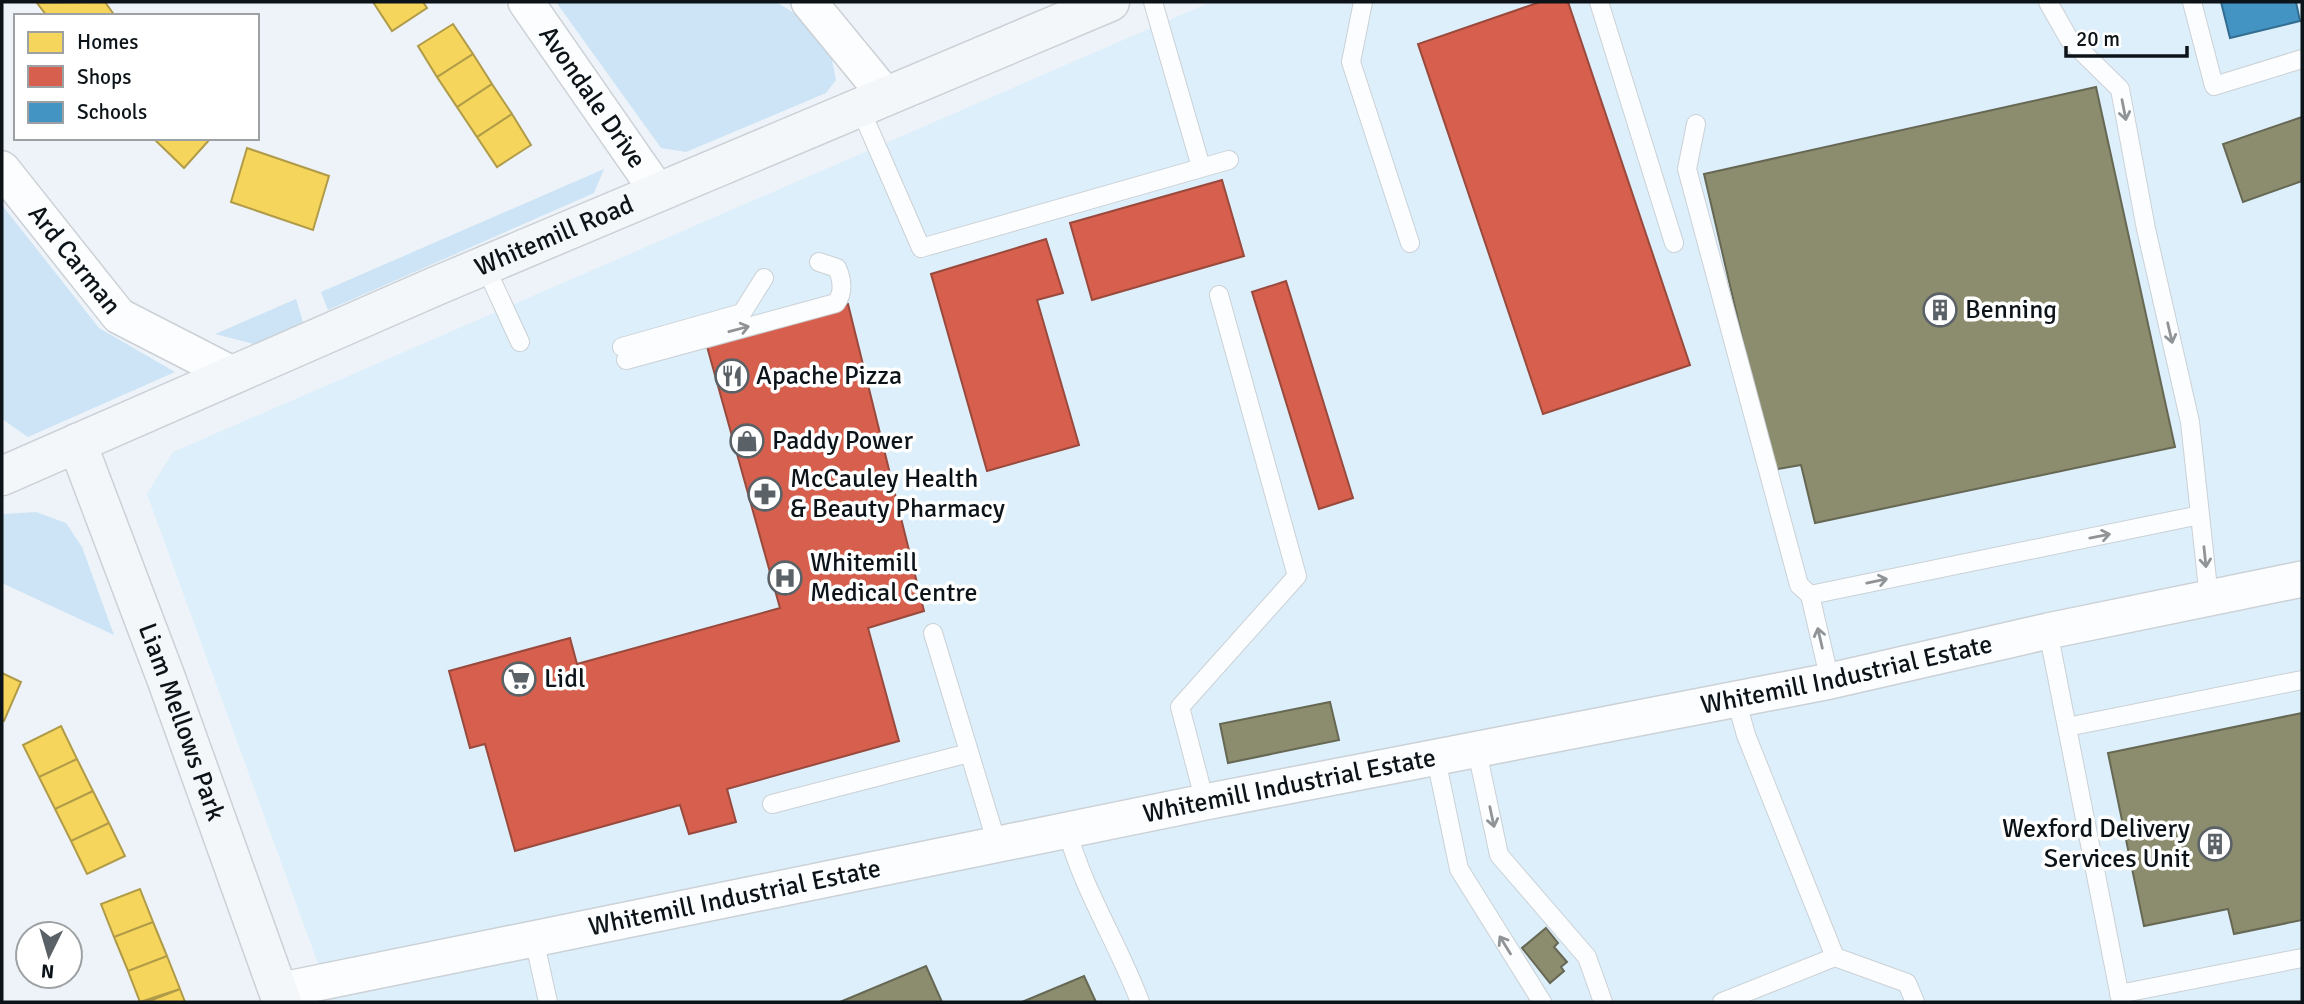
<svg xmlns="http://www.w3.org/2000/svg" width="2304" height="1004" viewBox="0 0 2304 1004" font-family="Signika,sans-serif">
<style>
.built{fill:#dceffb}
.green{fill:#cce4f5}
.homes{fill:#f6d55c;stroke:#b09b48;stroke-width:2}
.shops{fill:#d6604d;stroke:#9a493d;stroke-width:2}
.schools{fill:#4393c3;stroke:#336d90;stroke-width:2}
.industry{fill:#8c8c6e;stroke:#666854;stroke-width:2}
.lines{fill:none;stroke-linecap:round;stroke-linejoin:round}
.lane-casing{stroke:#cbd1d6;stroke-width:20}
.street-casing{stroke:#cbd1d6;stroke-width:38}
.secondary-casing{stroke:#cbd1d6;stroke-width:41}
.lane{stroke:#fcfdfe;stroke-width:18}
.street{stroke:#fcfdfe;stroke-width:35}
.secondary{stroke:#f4f7fa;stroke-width:38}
.oneway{stroke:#909497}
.labels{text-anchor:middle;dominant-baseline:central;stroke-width:7;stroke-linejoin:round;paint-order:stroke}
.street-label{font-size:26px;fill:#0d1419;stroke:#fff}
.poi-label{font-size:26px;fill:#0d1419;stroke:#fff;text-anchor:start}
</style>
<rect width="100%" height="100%" fill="#edf3f8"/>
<path class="built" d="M1211,2h1091v1000h-1970l-185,-508 26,-42z"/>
<path class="green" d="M556,2h220l23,14 31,34 6,30 -10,13 -140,59 -25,-4z
M604,169l-10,24 -266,117 -7,-18z
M2,205l97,123 76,44 -147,65 -26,-18z
M296,299l7,23 -49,22 -39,-10z
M36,512l30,11 16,24 32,88 -112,-52v-69z"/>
<path class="homes" d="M105,2l10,14h-68l-10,-13z
M373,2h50l4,6 -35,23z
M453,24l20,30 -36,23 -19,-31z
M473,54l19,30 -35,23 -20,-30z
M492,84l20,30 -35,23 -20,-30z
M512,114l19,31 -34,22 -20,-30z
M153,138h58l-27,30z
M247,148l82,28 -16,54 -82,-28z
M2,673l19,9 -17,39 -2,-1z
M61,726l16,33 -38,18 -16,-32z
M77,759l16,32 -38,18 -16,-32z
M93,791l16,32 -38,18 -16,-32z
M109,823l16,33 -38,18 -16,-33z
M140,889l13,33 -39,15 -13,-33z
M153,922l14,34 -39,15 -14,-34z
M167,956l13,33 -40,13 -12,-31z
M180,989l5,13h-38z"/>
<path class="shops" d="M1540,2h28l122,363 -147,49 -125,-370z
M1222,180l22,76 -152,44 -22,-77z
M1046,239l17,54 -26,7 42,145 -92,26 -56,-197z
M1286,281l67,217 -34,11 -67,-217z
M848,304l76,307 -56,17 31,113 -172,48 9,33 -47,12 -9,-29 -165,46 -30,-107 -15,4 -21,-77 121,-33 7,26 203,-56 -74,-265z"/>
<path class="schools" d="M2221,2h75l4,19 -70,17z"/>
<path class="industry" d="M2096,87l79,360 -360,76 -14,-58 -28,5 -69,-296z
M2302,117v64l-59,21 -20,-58z
M1330,702l9,38 -111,23 -8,-39z
M2302,713v207l-68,14 -6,-25 -84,17 -36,-173z
M1546,928l12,15 -4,4 13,15 -6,5 3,4 -14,12 -28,-35z
M926,966l16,36h-102z
M1084,976l12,26h-74z"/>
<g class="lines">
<defs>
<path id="lane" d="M1153,2l48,165
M1363,2l-12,60 59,181
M1599,2l75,241
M2048,2l21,37 51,50 26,140 44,193 19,176
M2192,2l22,84 88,-27
M860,108l61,140 308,-88
M1696,124l-9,45 112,416 11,10 20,86
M485,266l35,76
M622,347l120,-34 22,-35
M626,360l210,-57c8,-10 6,-24 1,-35l-18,-6
M1810,595l390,-80
M2048,631l73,371
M933,633l64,211
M2067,727l235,-47
M1477,751l22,104 88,102 16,45
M1436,759l23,110 83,133
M1205,802l-25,-95 117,-131 -78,-281
M772,804l197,-51
M1067,830c17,62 51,113 73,172
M534,939l14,63
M1835,957l72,26 8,19
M2119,994l183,-36
M1722,1002l113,-45 -89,-222 -10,-36"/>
<g id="street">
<path id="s1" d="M526,2l132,190"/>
<path d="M809,2l78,95"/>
<path id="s2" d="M2,169l117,147 113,58"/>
<path id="s3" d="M278,991l927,-189 625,-121 218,-50 254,-52"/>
</g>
<g id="secondary">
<path id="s4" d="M77,443l89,235 116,324"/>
<path id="s5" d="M2,476l434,-190 674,-284"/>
</g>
</defs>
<use href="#lane" class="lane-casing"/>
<use href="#street" class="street-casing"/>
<use href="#secondary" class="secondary-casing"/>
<use href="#lane" class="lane"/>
<use href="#street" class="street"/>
<use href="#secondary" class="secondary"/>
</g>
<defs><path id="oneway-shaft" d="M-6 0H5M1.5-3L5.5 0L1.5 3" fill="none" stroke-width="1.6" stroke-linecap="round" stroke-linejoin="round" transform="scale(1.75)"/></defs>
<g class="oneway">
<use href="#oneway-shaft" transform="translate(2124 110) rotate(79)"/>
<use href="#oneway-shaft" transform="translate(739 329) rotate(-15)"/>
<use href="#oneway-shaft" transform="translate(2170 333) rotate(77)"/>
<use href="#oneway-shaft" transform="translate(2100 536) rotate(-11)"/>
<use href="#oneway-shaft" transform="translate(2205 557) rotate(84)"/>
<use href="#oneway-shaft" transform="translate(1877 581) rotate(-12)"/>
<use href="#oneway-shaft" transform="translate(1820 638) rotate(-103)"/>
<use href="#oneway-shaft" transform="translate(1492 817) rotate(78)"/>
<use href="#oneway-shaft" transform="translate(1505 945) rotate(-122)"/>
</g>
<defs>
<symbol id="building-ring" viewBox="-11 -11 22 22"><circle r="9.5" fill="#fff" stroke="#5b6267" stroke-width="1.5"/><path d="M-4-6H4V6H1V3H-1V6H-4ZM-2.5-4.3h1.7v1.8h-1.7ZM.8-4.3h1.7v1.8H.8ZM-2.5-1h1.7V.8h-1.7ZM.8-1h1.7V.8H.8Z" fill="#5b6267"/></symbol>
<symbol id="restaurant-ring" viewBox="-11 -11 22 22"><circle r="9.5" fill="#fff" stroke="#5b6267" stroke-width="1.5"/><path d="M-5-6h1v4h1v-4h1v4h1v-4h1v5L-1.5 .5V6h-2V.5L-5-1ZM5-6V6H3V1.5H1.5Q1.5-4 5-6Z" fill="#5b6267"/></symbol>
<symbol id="shop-ring" viewBox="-11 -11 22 22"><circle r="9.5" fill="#fff" stroke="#5b6267" stroke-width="1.5"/><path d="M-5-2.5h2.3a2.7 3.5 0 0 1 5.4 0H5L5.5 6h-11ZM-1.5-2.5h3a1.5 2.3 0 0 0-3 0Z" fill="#5b6267"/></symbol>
<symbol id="pharmacy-ring" viewBox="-11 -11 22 22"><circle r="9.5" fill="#fff" stroke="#5b6267" stroke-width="1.5"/><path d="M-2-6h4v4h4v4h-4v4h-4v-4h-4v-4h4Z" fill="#5b6267"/></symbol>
<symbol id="hospital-ring" viewBox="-11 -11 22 22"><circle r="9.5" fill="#fff" stroke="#5b6267" stroke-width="1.5"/><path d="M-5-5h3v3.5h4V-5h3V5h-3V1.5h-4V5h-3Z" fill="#5b6267"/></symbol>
<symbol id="supermarket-ring" viewBox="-11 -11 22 22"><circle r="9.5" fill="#fff" stroke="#5b6267" stroke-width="1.5"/><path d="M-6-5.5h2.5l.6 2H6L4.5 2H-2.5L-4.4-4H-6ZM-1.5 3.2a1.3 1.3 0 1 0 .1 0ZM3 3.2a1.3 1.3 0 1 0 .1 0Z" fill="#5b6267"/></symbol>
</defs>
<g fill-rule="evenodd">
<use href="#building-ring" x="1921" y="291" width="38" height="38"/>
<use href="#restaurant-ring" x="713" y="357" width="38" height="38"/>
<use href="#shop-ring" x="728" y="422" width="38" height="38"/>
<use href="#pharmacy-ring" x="746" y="475" width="38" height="38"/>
<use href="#hospital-ring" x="766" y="559" width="38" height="38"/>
<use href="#supermarket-ring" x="500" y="660" width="38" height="38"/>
<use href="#building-ring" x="2196" y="825" width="38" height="38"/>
</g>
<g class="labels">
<g class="street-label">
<text stroke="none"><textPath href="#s1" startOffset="116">Avondale Drive</textPath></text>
<text stroke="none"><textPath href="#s5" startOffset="602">Whitemill Road</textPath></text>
<text stroke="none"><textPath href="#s2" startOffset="116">Ard Carman</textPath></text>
<text stroke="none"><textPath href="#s3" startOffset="1600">Whitemill Industrial Estate</textPath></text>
<text stroke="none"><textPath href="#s4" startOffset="298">Liam Mellows Park</textPath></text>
<text stroke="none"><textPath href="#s3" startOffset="1032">Whitemill Industrial Estate</textPath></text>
<text stroke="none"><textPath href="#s3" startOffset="466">Whitemill Industrial Estate</textPath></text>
</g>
<g class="poi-label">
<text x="1965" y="310">Benning</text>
<text x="756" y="376">Apache Pizza</text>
<text x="772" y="441">Paddy Power</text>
<text x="790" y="479">McCauley Health<tspan x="790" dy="30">&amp; Beauty Pharmacy</tspan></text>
<text x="810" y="563">Whitemill<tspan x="810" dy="30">Medical Centre</tspan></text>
<text x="544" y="679">Lidl</text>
<text x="2190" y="829" text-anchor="end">Wexford Delivery<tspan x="2190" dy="30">Services Unit</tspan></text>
</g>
</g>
<rect width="2304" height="1004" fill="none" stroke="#0d1419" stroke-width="7"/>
<rect x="14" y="14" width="245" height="126" fill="#ffffff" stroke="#9ea1a3" stroke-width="2"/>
<rect x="28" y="32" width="35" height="21" fill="#f6d55c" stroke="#9ea1a3" stroke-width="2"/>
<text x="77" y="49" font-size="21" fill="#0d1419">Homes</text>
<rect x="28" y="66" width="35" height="21" fill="#d6604d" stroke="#9ea1a3" stroke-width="2"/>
<text x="77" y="84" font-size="21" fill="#0d1419">Shops</text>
<rect x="28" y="102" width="35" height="21" fill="#4393c3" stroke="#9ea1a3" stroke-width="2"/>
<text x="77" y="119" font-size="21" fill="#0d1419">Schools</text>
<g transform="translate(49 955) rotate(185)"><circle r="33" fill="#ffffff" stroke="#9ea1a3" stroke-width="2"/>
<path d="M0-5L12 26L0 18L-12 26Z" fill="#5b6267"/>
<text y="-10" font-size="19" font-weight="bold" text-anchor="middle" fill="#0d1419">N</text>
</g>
<path d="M2066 46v10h121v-10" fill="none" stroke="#0d1419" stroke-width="3.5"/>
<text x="2076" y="46" font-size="21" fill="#0d1419" stroke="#ffffff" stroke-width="5" paint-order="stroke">20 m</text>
</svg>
